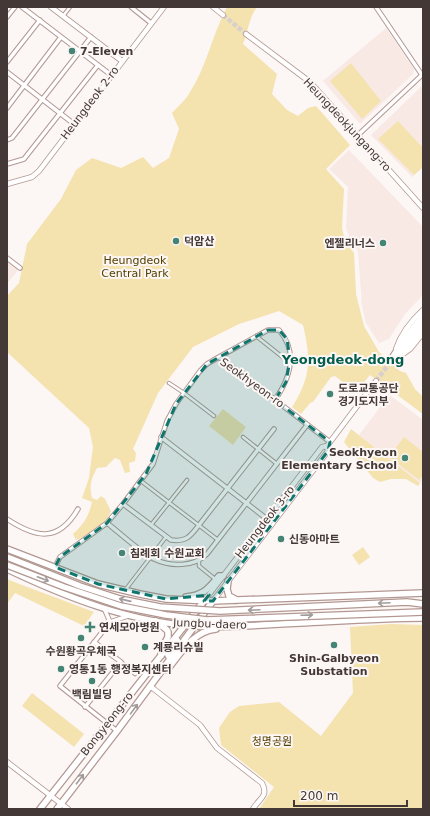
<svg xmlns="http://www.w3.org/2000/svg" width="430" height="816" viewBox="0 0 430 816" font-family="'DejaVu Sans','Noto Sans KR',sans-serif">
<style>
.built{fill:#f8e9e5}
.green{fill:#f4e2af}
.lines{fill:none;stroke-linecap:round;stroke-linejoin:round}
.tertiary-tunnel{stroke:#d7d0cf;stroke-width:4.5;stroke-dasharray:4.5 2;stroke-linecap:butt}
.pedestrian-casing{stroke:#b39892;stroke-width:4.5}
.minor-casing{stroke:#b39892;stroke-width:5.5}
.tertiary-casing{stroke:#b39892;stroke-width:6}
.primary-casing{stroke:#b39892;stroke-width:8}
.motorway-casing{stroke:#b39892;stroke-width:9}
.pedestrian{stroke:#fff;stroke-width:2.5}
.minor{stroke:#fff;stroke-width:3.5}
.tertiary{stroke:#fff;stroke-width:4.5}
.primary{stroke:#fff;stroke-width:5.5}
.motorway{stroke:#fff;stroke-width:7}
.primary-bridge-casing{stroke:#b39892;stroke-width:8;stroke-linecap:butt}
.primary-bridge{stroke:#fff;stroke-width:5.5}
.oneway{stroke:#a19c9a}
.marked{fill:#0f766e;fill-opacity:0.2;stroke:#0f766e;stroke-width:3;stroke-dasharray:8 5;stroke-linejoin:round}
.poi-dot{fill:#438474;stroke:#fcf6f5;stroke-width:1.5}
.labels{text-anchor:middle;dominant-baseline:central;stroke-width:4;stroke-linejoin:round;paint-order:stroke}
.poi-label{font-size:11px;font-weight:bold;fill:#433835;stroke:#fcf6f5;text-anchor:start}
.street-label{font-size:11px;fill:#433835;stroke:#fcf6f5}
.park-label{font-size:11px;fill:#544100;stroke:#fcf6f5}
.quarter-label{font-size:13px;font-weight:bold;fill:#025d4d;stroke:#fcf6f5}
</style>
<rect width="100%" height="100%" fill="#fcf6f5"/>
<path class="built" d="M386,28l28,41 -1,5 -53,50 -37,-43z
M422,86l1,81 -11,10 -41,-42z
M349,150l74,77v68l-18,19 -16,25 -10,4 -13,-20 -4,-17 -4,-55 -7,-10 -5,-13 2,-41 -19,-18z
M7,260l12,9 -12,15z
M391,396l32,24v60l-3,3 -61,-48 28,-37z"/>
<path class="green" d="M227,7h30c-8,10 -9,25 -14,37l34,30 -5,20 15,16 11,6 10,-8 8,-2 34,39 -24,24 18,20 -2,39 3,13 9,12 2,41 8,32 15,26 21,19 6,2 9,16 8,8v17l-53,-39 -14,17 -21,-16 -4,1 -18,25 -3,1 -9,11 -9,-7c19,-29 19,-49 11,-82l-24,-14 -40,13 -46,23 -35,46 -25,56 3,4 -1,8 -6,2 1,9 -5,1 -5,-13 -5,-2 -9,9 -9,1c-6,11 -8,18 -5,30l5,2 4,-4 4,3 6,12 -5,10 -25,17 -5,2 -3,-6c10,-9 16,-18 19,-32l-10,-4 7,-20 4,-31 -4,-19 -82,-76v-56l12,-13 8,-39 34,-45 15,-29 16,-12 29,10 22,-11 10,11 16,-10 10,-29 -7,-16c6,-7 14,-13 18,-21 17,-26 22,-57 37,-85z
M351,63l30,38 -19,18 -32,-38z
M398,121l25,27v19l-9,8 -36,-36z
M223,409l23,18 -13,18 -24,-19z
M351,429l69,54 -2,3 -12,-7h-15l-11,3 -7,-4 -29,-36z
M404,437l19,15v23l-4,5 -30,-23z
M363,547l7,10 -11,8 -7,-10z
M7,579l7,3 80,30 -10,14 -69,-33 -8,11z
M391,624l32,1v184h-164l15,-22 -53,-42 -2,-17 11,-16 9,-6 40,-4 42,34 32,-43 -3,-66z
M32,693l52,41 -10,13 -52,-41z"/>
<g class="lines">
<path class="tertiary-tunnel" d="M223,15l23,19
M376,381l15,-20"/>
<defs>
<path id="pedestrian" d="M63,16l7,-9
M256,336l34,27
M169,383l15,10 30,23
M243,437l34,27
M141,481l77,59
M151,525l36,-45
M199,561v5l16,13
M126,589l40,-52
M121,662l14,12"/>
<path id="minor" d="M22,7l89,68
M131,7l20,16
M376,7l46,68
M7,17l8,-10
M7,62l33,-42
M7,72l67,52
M7,108l54,-71
M358,135l65,-61
M7,140l5,-2 79,-101
M7,164l17,-5 74,-94
M7,258l13,10
M219,357l49,-27h11c20,23 11,48 -4,70
M161,437l106,82
M123,504l48,36c15,2 19,-3 28,-15l75,-96
M7,519c29,19 51,24 71,-10
M107,523c14,11 33,29 47,36 17,8 40,8 53,-5l100,-129
M55,567l5,-10 47,-34 16,-19 30,-40 14,-43 9,-17 24,-33 7,-7 12,-7 111,85
M104,608l6,14
M110,622l-50,64 57,45
M110,622l18,-6
M85,707l36,-45 -27,-20"/>
<path id="tertiary" d="M51,7l71,54
M213,7l10,8
M246,34l64,48 113,126
M7,184l25,-7 7,-6 125,-164
M396,349c5,-15 15,-28 27,-39
M393,361l17,-12 13,-16
M204,601l118,-154 5,-1 49,-65
M213,601l115,-150 -1,-5
M150,686l50,39 17,23 45,35c7,14 -3,15 -9,26
M7,762l61,47"/>
<path id="primary" d="M7,549l91,35 42,10 26,5 47,2 210,-8
M7,569c59,28 122,53 188,57 28,1 57,0 85,-2 48,-2 95,-6 143,-6
M228,581l-1,8 2,7 8,4
M186,597c18,-2 22,-8 33,-21h4
M156,621l11,9 1,2v5l-7,13v6
M170,659l-2,-4 10,-13 -1,-2
M161,670h6c13,-16 26,-39 49,-41
M40,809l164,-208
M57,809l60,-78 96,-130"/>
<path id="motorway" d="M400,353l23,-28
M391,361l12,-19 20,-25"/>
</defs>
<use href="#pedestrian" class="pedestrian-casing"/>
<use href="#minor" class="minor-casing"/>
<use href="#tertiary" class="tertiary-casing"/>
<use href="#primary" class="primary-casing"/>
<use href="#motorway" class="motorway-casing"/>
<use href="#pedestrian" class="pedestrian"/>
<use href="#minor" class="minor"/>
<use href="#tertiary" class="tertiary"/>
<use href="#primary" class="primary"/>
<use href="#motorway" class="motorway"/>
<defs>
<path id="primary-bridge" d="M7,557l73,29 40,13 40,8 60,4 187,-9 16,2
M7,565l57,22 57,19 45,9 41,5 216,-8"/>
</defs>
<use href="#primary-bridge" class="primary-bridge-casing"/>
<use href="#primary-bridge" class="primary-bridge"/>
</g>
<defs><path id="oneway-shaft" d="M-6 0H5M1.5-3L5.5 0L1.5 3" fill="none" stroke-width="1.6" stroke-linecap="round" stroke-linejoin="round"/></defs>
<g class="oneway">
<use href="#oneway-shaft" transform="translate(43 579) rotate(21)"/>
<use href="#oneway-shaft" transform="translate(125 600) rotate(-167)"/>
<use href="#oneway-shaft" transform="translate(384 603) rotate(177)"/>
<use href="#oneway-shaft" transform="translate(254 610) rotate(178)"/>
<use href="#oneway-shaft" transform="translate(307 615) rotate(-2)"/>
<use href="#oneway-shaft" transform="translate(134 709) rotate(-54)"/>
<use href="#oneway-shaft" transform="translate(80 779) rotate(-53)"/>
</g>
<path class="marked" d="M268,330h11l8,9 3,21 -4,22 -11,18 55,42 -2,9 -115,150h-9l5,-6 -43,4 -68,-15 -43,-17 5,-10 47,-34 39,-49 30,-70 31,-40z"/>
<g class="poi-dot">
<circle cx="72" cy="51" r="4"/>
<circle cx="176" cy="241" r="4"/>
<circle cx="383" cy="243" r="4"/>
<circle cx="330" cy="394" r="4"/>
<circle cx="405" cy="458" r="4"/>
<circle cx="281" cy="539" r="4"/>
<circle cx="122" cy="553" r="4"/>
<path d="M88 621h4v4h4v4h-4v4h-4v-4h-4v-4h4z"/>
<circle cx="81" cy="638" r="4"/>
<circle cx="334" cy="645" r="4"/>
<circle cx="145" cy="647" r="4"/>
<circle cx="61" cy="669" r="4"/>
<circle cx="92" cy="681" r="4"/>
</g>
<g class="labels">
<g class="poi-label">
<text x="80" y="51">7-Eleven</text>
<text x="184" y="241">덕암산</text>
<text x="375" y="243" text-anchor="end">엔젤리너스</text>
<text x="338" y="388">도로교통공단<tspan x="338" dy="13">경기도지부</tspan></text>
<text x="397" y="452" text-anchor="end">Seokhyeon<tspan x="397" dy="13">Elementary School</tspan></text>
<text x="289" y="539">신동아마트</text>
<text x="130" y="553">침례회 수원교회</text>
<text x="99" y="627">연세모아병원</text>
<text x="153" y="647">계룡리슈빌</text>
<text x="81" y="651" text-anchor="middle">수원황곡우체국</text>
<text x="334" y="658" text-anchor="middle">Shin-Galbyeon<tspan x="334" dy="13">Substation</tspan></text>
<text x="69" y="669">영통1동 행정복지센터</text>
<text x="92" y="694" text-anchor="middle">백림빌딩</text>
</g>
<g class="street-label">
<text transform="translate(90 103) rotate(-53)">Heungdeok 2-ro</text>
<text transform="translate(347 125) rotate(47)">Heungdeokjungang-ro</text>
<text transform="translate(252 383) rotate(36)">Seokhyeon-ro</text>
<text transform="translate(265 522) rotate(-52)">Heungdeok 3-ro</text>
<text transform="translate(210 624) rotate(2)">Jungbu-daero</text>
<text transform="translate(107 724) rotate(-52)">Bongyeong-ro</text>
</g>
<g class="park-label">
<text x="135" y="260">Heungdeok<tspan x="135" dy="13">Central Park</tspan></text>
<text x="272" y="741">청명공원</text>
</g>
<g class="quarter-label">
<text x="343" y="359">Yeongdeok-dong</text>
</g>
</g>
<rect width="430" height="816" fill="none" stroke="#433835" stroke-width="16"/>
<path d="M294 800v6h113v-6" fill="none" stroke="#433835" stroke-width="2"/>
<text x="300" y="800" font-size="12" fill="#433835" stroke="#fcf6f5" stroke-width="3" paint-order="stroke">200 m</text>
</svg>
